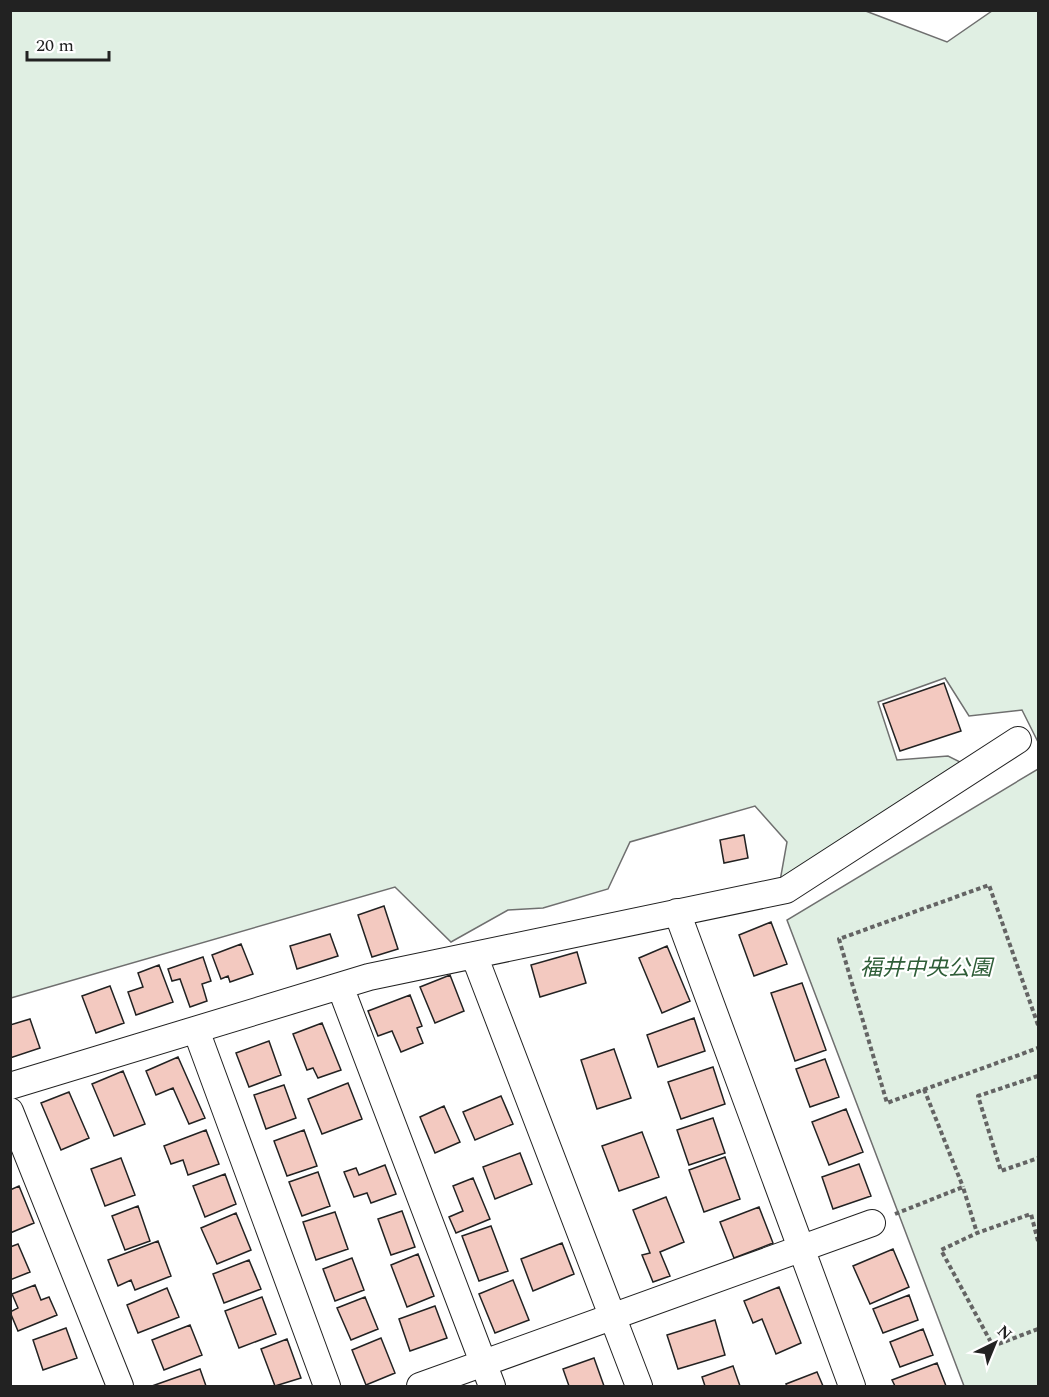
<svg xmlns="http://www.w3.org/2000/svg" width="1049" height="1397" viewBox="0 0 1049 1397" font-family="Spectral,'Noto Sans JP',serif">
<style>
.green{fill:#e0efe3;stroke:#6f6f6f;stroke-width:1.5}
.building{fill:#f3c9c0;stroke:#222;stroke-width:1.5}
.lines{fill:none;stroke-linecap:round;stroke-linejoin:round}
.minor-casing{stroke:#222;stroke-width:28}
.path{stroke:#646464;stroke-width:4;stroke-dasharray:4.5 3;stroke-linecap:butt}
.minor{stroke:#fff;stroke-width:26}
.labels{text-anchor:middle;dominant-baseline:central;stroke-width:4.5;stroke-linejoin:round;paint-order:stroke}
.park-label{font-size:22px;font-style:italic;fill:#2f5e38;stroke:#fff}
</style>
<rect width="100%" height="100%" fill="#fff"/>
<path class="green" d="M863,10l84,32 45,-31h46v731l-16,-32 -53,6 -24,-38 -67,24 19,58 51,-4 20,10 -188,115 7,-39 -32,-36 -125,36 -22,47 -65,19 -35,2 -57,32 -56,-55 -384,111v-987z
M1038,769v617h-74l-177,-466z"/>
<path class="building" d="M944,683l17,48 -61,20 -17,-47z
M744,835l4,23 -24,5 -4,-23z
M384,906l14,43 -26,8 -14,-42z
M771,922l16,42 -33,12 -15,-41z
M330,934l8,22 -41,13 -7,-23z
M241,944l12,30 -23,8 -2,-6 -7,3 -9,-24z
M667,946l23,55 -28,12 -23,-55z
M577,952l9,31 -46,14 -9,-32z
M203,957l8,24 -9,3 5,17 -17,6 -10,-28 -8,2 -4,-12z
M159,965l14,37 -37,13 -8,-23 15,-5 -5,-14z
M450,975l14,36 -29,12 -15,-36z
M802,983l24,67 -31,11 -24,-68z
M110,986l14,37 -28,10 -14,-37z
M410,995l12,31 -5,2 6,15 -22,9 -9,-21 -14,5 -10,-25z
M694,1018l11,33 -47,16 -11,-32z
M30,1019l10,29 -30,10v-33z
M322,1023l19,47 -23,8 -5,-10 -6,2 -14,-36z
M269,1041l12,34 -32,12 -13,-34z
M614,1049l17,49 -34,11 -16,-49z
M178,1057l27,61 -16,6 -16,-36 -17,7 -10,-24z
M825,1059l14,38 -29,10 -14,-38z
M713,1067l12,37 -44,15 -13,-37z
M123,1071l22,53 -31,12 -22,-52z
M348,1083l14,36 -40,15 -14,-35z
M284,1085l12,33 -30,11 -12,-34z
M69,1092l20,46 -28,12 -20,-47z
M501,1096l12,28 -38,16 -12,-28z
M444,1106l16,36 -25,11 -15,-36z
M846,1109l17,43 -34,13 -17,-43z
M713,1118l12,35 -36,12 -12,-35z
M206,1130l13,34 -31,11 -5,-15 -12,4 -7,-18z
M304,1130l13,36 -30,10 -13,-35z
M642,1132l17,45 -40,14 -17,-45z
M520,1153l12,31 -37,15 -12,-32z
M725,1157l15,42 -36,13 -15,-42z
M121,1158l14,37 -30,11 -14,-37z
M859,1164l12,32 -38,13 -11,-32z
M385,1165l11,29 -25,9 -4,-10 -13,4 -10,-25 12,-4 3,7z
M318,1172l12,34 -28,10 -13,-34z
M225,1174l11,30 -31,13 -12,-31z
M473,1178l17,41 -34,14 -7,-16 14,-6 -10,-25z
M19,1186l15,37 -24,10v-43z
M666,1197l18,45 -24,10 10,24 -17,6 -11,-27 8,-2 -17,-43z
M138,1206l12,35 -25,9 -13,-34z
M759,1207l14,36 -39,15 -14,-36z
M402,1211l13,36 -24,8 -13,-36z
M335,1212l13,37 -32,11 -13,-38z
M236,1213l15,37 -34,14 -16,-36z
M491,1226l17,45 -29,10 -17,-45z
M158,1241l13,35 -36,14 -4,-10 -13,6 -10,-26z
M562,1243l12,31 -41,17 -12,-32z
M18,1244l12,28 -20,8v-33z
M893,1249l16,38 -39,17 -17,-38z
M418,1254l16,42 -27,11 -16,-42z
M352,1258l12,32 -29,11 -12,-32z
M249,1260l12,29 -37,14 -11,-29z
M513,1280l16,40 -34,13 -16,-39z
M35,1285l6,15 8,-3 8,18 -39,16 -8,-19 8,-4 -6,-14z
M779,1287l22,56 -25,11 -14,-35 -9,4 -9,-22z
M167,1288l12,29 -41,16 -11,-28z
M909,1295l9,25 -35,13 -10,-24z
M262,1297l14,37 -37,14 -14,-37z
M365,1297l13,32 -27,11 -14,-32z
M435,1306l12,32 -37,13 -11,-32z
M715,1320l10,35 -47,14 -11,-34z
M190,1325l12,30 -38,15 -12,-30z
M66,1328l11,30 -34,12 -10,-30z
M923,1329l10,26 -33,12 -10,-25z
M381,1338l14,35 -29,12 -14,-35z
M287,1339l14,39 -26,8 -14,-37z
M594,1358l10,28h-35l-6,-17z
M937,1363l9,23h-51l-3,-6z
M733,1366l7,20h-35l-3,-9z
M200,1369l6,17h-54z
M817,1372l6,14h-36l-1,-2z"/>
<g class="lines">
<defs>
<path id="minor" d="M677,912l175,474
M474,955l165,431
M340,986l152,400
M196,1030l131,356
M10,1086l359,-109 417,-87 232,-150
M10,1111l110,275
M420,1386l452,-163"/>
</defs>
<use href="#minor" class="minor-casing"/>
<path class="path" d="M1038,1025l-49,-140 -150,54 48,164 151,-55
M1038,1076l-60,20 23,75 37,-13
M924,1089l39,98
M895,1214l68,-27 14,46
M1038,1241l-7,-27 -54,19 -36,17 52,96 45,-17"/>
<use href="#minor" class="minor"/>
</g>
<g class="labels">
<g class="park-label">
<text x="926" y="968">福井中央公園</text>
</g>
</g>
<rect width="1049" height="1397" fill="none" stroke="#222222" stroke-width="24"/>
<g transform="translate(995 1343) rotate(43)" stroke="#ffffff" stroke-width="4.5" paint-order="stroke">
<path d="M0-4.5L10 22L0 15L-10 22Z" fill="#222222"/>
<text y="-9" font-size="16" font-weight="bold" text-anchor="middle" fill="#222222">N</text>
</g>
<path d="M27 51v9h82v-9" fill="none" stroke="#222222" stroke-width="3"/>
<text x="36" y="51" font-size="18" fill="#222222" stroke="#ffffff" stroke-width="4.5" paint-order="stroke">20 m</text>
</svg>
